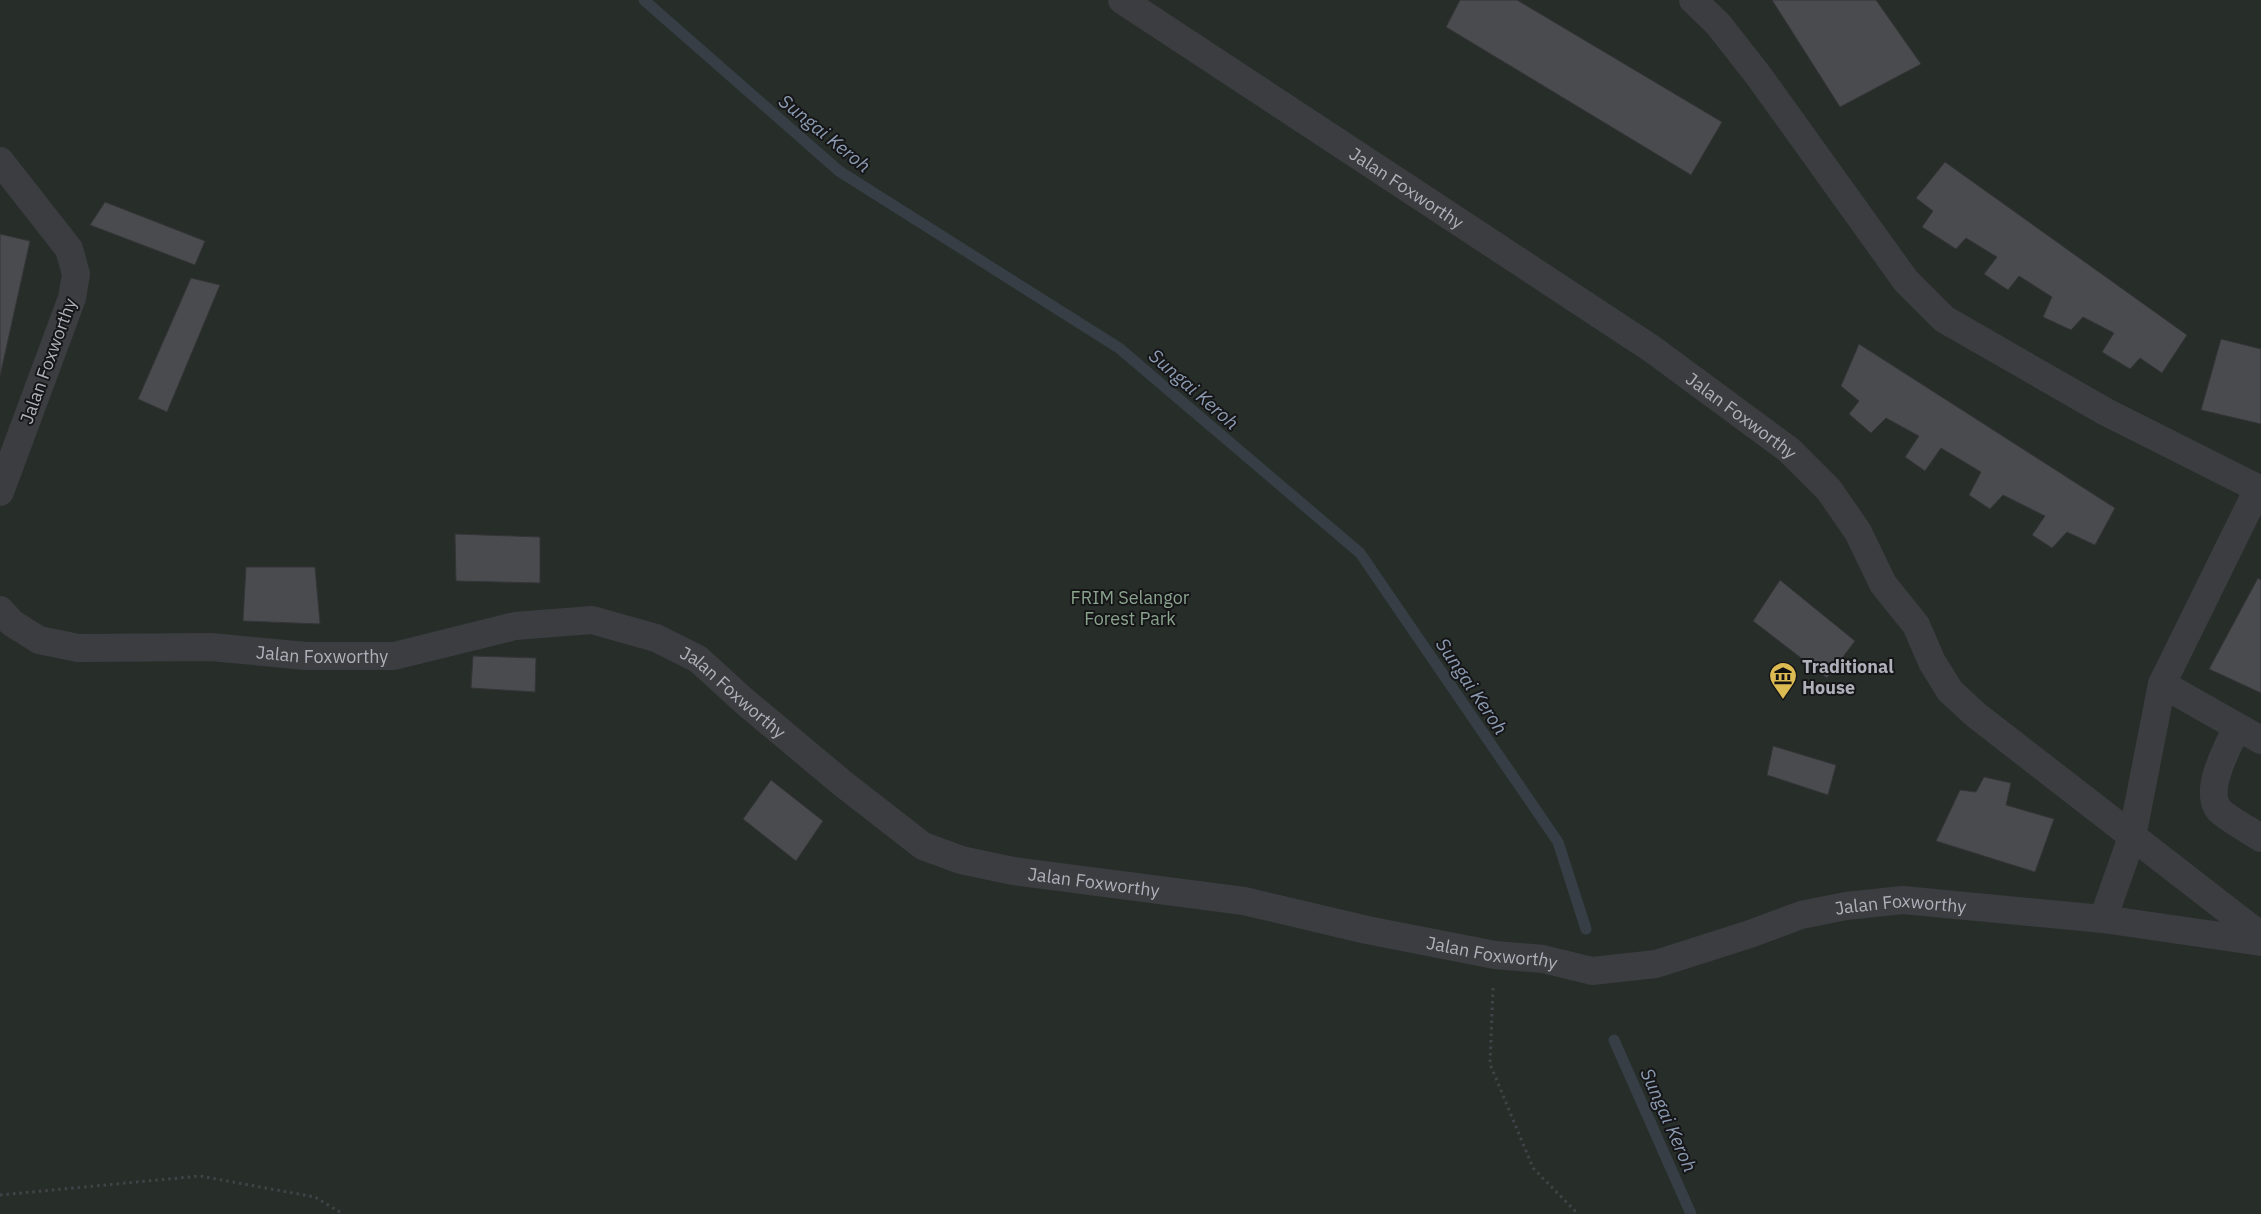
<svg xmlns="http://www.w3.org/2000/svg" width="2261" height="1214" viewBox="0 0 2261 1214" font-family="'IBM Plex Sans',sans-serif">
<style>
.green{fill:#272e29}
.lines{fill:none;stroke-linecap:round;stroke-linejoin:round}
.stream{stroke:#373e45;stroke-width:11}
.building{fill:#4a4b4e;stroke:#353538}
.path{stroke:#424348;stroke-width:3;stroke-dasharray:2.5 4;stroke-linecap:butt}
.minor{stroke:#3c3d41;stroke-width:28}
.labels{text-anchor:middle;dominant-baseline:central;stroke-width:4;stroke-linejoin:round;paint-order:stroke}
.street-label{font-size:18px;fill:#afb1ba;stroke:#161618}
.park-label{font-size:18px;fill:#89a38d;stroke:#161618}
.poi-label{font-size:18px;font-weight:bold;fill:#afb1ba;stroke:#161618;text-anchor:start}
.water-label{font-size:19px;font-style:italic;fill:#8b9bb1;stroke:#161618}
</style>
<rect width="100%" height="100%" fill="#1b1b1d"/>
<path class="green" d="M0,0h2261v1214h-2261z"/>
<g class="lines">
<path class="stream" d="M644,0l195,171 280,177 241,205 198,289 28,87
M1614,1040l77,174"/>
</g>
<path class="building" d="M1460,0h57l205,122 -31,53 -245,-148z
M1772,0h104l45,64 -81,43z
M1945,162l242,173 -25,38 -22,-15 -10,11 -28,-17 12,-19 -31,-16 -12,13 -28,-13 9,-20 -33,-21 -11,14 -24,-16 13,-17 -31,-19 -10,11 -34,-22 11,-16 -17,-13z
M105,202l100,39 -10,24 -105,-40z
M0,234l30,7 -30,135z
M191,278l29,7 -53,127 -29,-13z
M2221,339l40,10v75l-60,-14z
M1859,344l256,164 -20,37 -28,-13 -15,16 -20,-13 13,-19 -42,-21 -13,14 -21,-14 12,-23 -40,-24 -16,23 -20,-14 14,-21 -33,-18 -15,15 -22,-19 10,-13 -18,-15z
M455,534l85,3v46l-84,-2z
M246,567h69l5,57 -77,-3z
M2258,578l3,2v113l-52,-24z
M1780,580l75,61 -28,37 -74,-57z
M473,656l63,2 -1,34 -64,-4z
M1773,746l63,19 -8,30 -61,-20z
M1984,777l27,6 -5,22 48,14 -19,53 -99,-31 24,-51 16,2z
M771,780l52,41 -27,40 -53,-42z"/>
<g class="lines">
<path class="path" d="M1493,988l-3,76 43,104 45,46
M0,1195l200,-19 115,21 28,17"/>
<g class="minor">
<path id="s1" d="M1122,0l530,349 137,101 40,40 29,42 25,52 33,41 16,37 18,29 26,24 285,221"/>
<path d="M1693,0l25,24 40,51 148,206 38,38 162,93 155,78"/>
<path d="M0,161l69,88 7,25 -4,24 -72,194"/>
<path id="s2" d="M0,610l12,13 27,17 39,8 133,-1 95,9h88l121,-30 77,-6 64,18 42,21 46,42 98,82 81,63 38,14 52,11 231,30 123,29 128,25 48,4 49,12 64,-7 94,-30 51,-19 45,-9 57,-6 200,19 158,23"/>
<path d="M2162,684l99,56"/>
<path d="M2237,727c-9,20 -34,63 -18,83 6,7 33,22 42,28"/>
<path d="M2103,919l29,-82 30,-153 96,-195"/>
</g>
</g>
<defs>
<symbol id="museum-pin" viewBox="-11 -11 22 30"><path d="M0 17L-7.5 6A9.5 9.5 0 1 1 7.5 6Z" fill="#ddbb53" stroke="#161618"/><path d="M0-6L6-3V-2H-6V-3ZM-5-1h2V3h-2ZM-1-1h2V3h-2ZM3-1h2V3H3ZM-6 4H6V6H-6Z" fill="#111"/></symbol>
</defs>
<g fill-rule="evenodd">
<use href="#museum-pin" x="1767" y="660" width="32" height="43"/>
</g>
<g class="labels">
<g class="street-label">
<text stroke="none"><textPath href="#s1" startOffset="341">Jalan Foxworthy</textPath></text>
<text transform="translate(48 361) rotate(-70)">Jalan Foxworthy</text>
<text stroke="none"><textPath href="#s1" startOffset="746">Jalan Foxworthy</textPath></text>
<text stroke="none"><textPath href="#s2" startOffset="334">Jalan Foxworthy</textPath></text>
<text stroke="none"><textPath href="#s2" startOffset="769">Jalan Foxworthy</textPath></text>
<text stroke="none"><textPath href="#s2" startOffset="1189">Jalan Foxworthy</textPath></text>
<text stroke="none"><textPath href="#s2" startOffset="2014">Jalan Foxworthy</textPath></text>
<text stroke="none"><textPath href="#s2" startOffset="1594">Jalan Foxworthy</textPath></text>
</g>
<g class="park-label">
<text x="1130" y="597">FRIM Selangor<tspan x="1130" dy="21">Forest Park</tspan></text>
</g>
<g class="poi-label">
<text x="1802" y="666">Traditional<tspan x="1802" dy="21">House</tspan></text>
</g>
<g class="water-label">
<text transform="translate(825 133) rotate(39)">Sungai Keroh</text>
<text transform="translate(1194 389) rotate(41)">Sungai Keroh</text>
<text transform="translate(1472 686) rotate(56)">Sungai Keroh</text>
<text transform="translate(1669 1120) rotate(66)">Sungai Keroh</text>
</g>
</g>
</svg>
